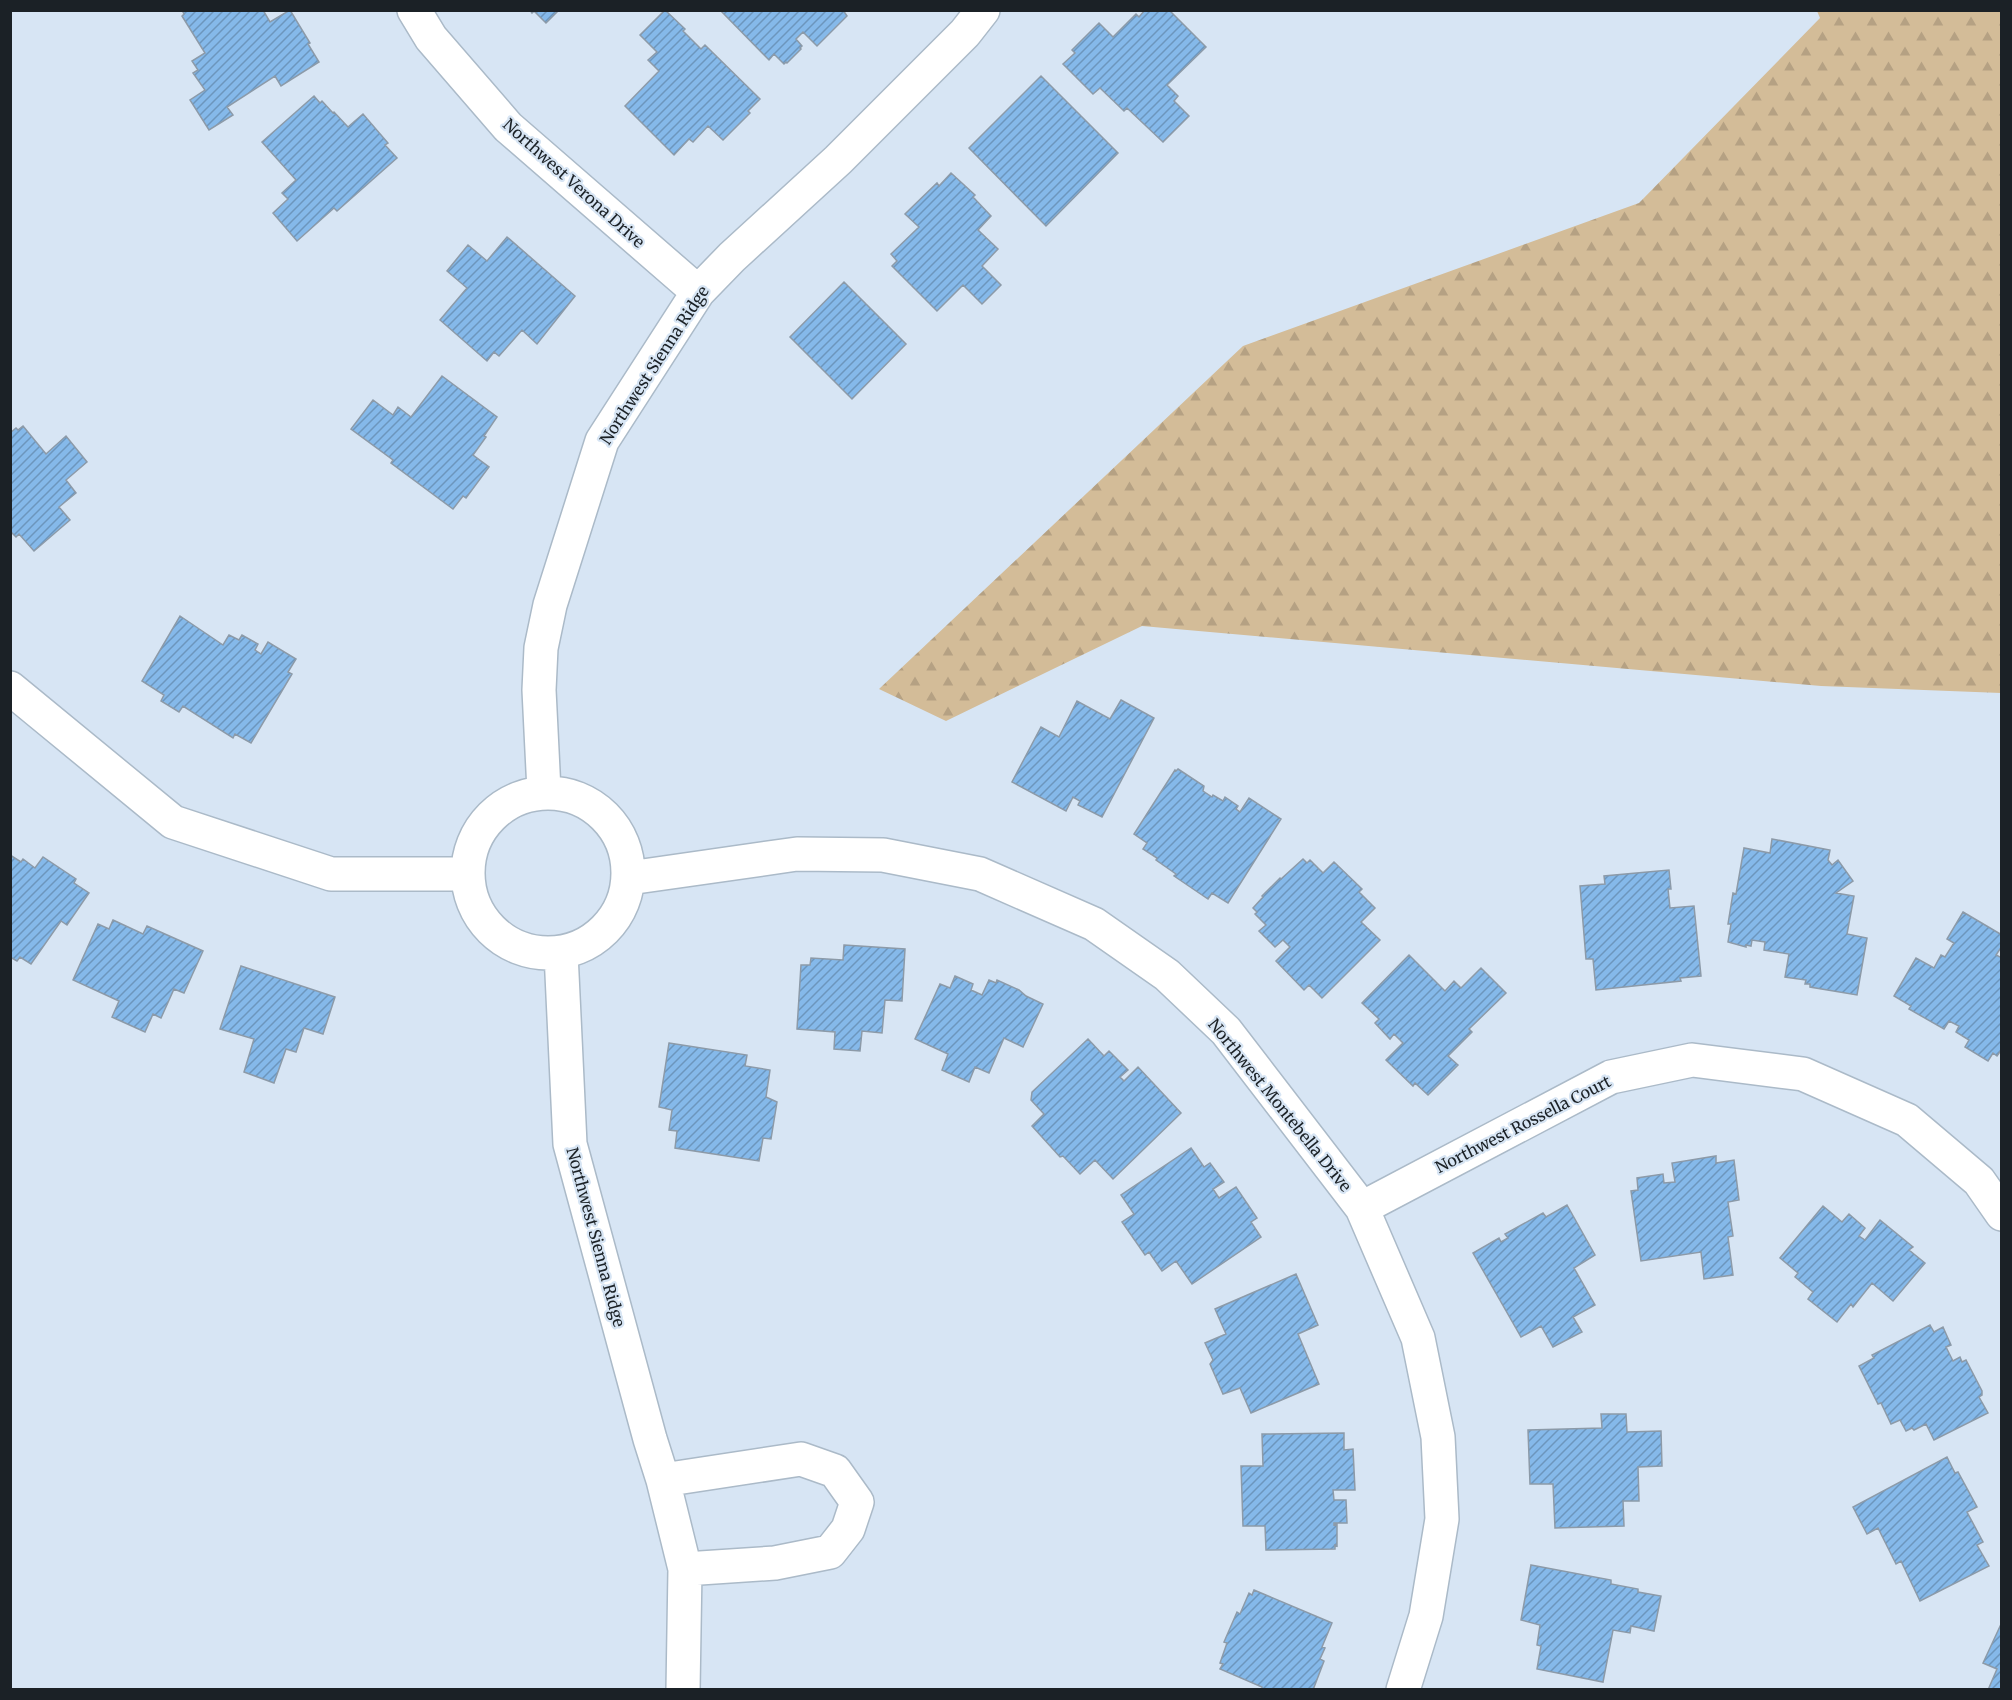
<svg xmlns="http://www.w3.org/2000/svg" width="2012" height="1700" viewBox="0 0 2012 1700" font-family="Merriweather,serif">
<style>
.forest{fill:url(#forest-firs)}
.building{fill:url(#building-hatch);stroke:#8c9aa8;stroke-width:1.5}
.lines{fill:none;stroke-linecap:round;stroke-linejoin:round}
.street-casing{stroke:#abbac8;stroke-width:36}
.street{stroke:#fff;stroke-width:33}
.labels{text-anchor:middle;dominant-baseline:central;stroke-width:4.5;stroke-linejoin:round;paint-order:stroke}
.street-label{font-size:16px;fill:#1b2126;stroke:#d7e5f4}
</style>
<defs>
<pattern id="forest-firs" width="22" height="20" patternUnits="userSpaceOnUse" patternTransform="scale(1.5)"><rect width="22" height="20" fill="#d3bc98"/><path d="M5 1l3.5 6h-7zM16 11l3.5 6h-7z" fill="#b5a183"/></pattern>
<pattern id="building-hatch" width="6" height="6" patternUnits="userSpaceOnUse" patternTransform="scale(1.5)"><rect width="6" height="6" fill="#85b9ea"/><path d="M-1 1l2-2M0 6l6-6M5 7l2-2" fill="none" stroke="#6c96bd"/></pattern>
</defs>
<rect width="100%" height="100%" fill="#d7e5f4"/>
<path class="forest" d="M1817,11h184v682l-180,-7 -679,-60 -196,95 -67,-32 364,-343 396,-143 181,-185z"/>
<path class="building" d="M182,10h81l7,12 20,-12 20,33 -2,1 11,18 -38,24 -6,-10 -48,31 6,8 -24,15 -19,-30 15,-10 -12,-17 5,-3 -6,-9 13,-8 -23,-37 2,-2z
M530,10h29l-13,13 -12,-12 -2,2z
M665,10l20,19 -2,2 18,18 4,-4 55,54 -12,12 2,2 -27,27 -15,-14 -15,16 -4,-3 -15,16 -49,-49 34,-35 -11,-11 9,-8 -17,-17z
M720,10h123l4,6 -30,30 -14,-14 -7,7 6,7 -2,2 1,1 -14,14 -1,-1 -2,2 -10,-10 -5,6z
M1145,10h24l37,37 -39,38 11,11 -4,5 15,15 -26,26 -36,-34 -3,3 -24,-23 -7,6 -30,-30 12,-11 -3,-3 27,-27 14,14 23,-23 3,3z
M1041,76l77,77 -72,73 -77,-78z
M314,96l6,7 2,-2 11,12 1,-1 14,15 15,-13 25,29 -3,2 12,13 -60,53 -3,-3 -37,33 -24,-28 15,-14 -6,-6 14,-13 -34,-38z
M951,173l24,22 -2,2 18,19 -13,14 20,19 -16,17 19,19 -19,19 -19,-19 -26,26 -45,-45 5,-5 -6,-7 28,-27 -14,-13 32,-31 2,3z
M507,237l68,59 -38,48 -15,-14 -23,26 -5,-4 -7,9 -47,-41 27,-32 -20,-17 21,-26 19,16z
M844,282l62,62 -54,55 -62,-62z
M442,376l55,41 -13,19 2,1 -13,18 16,12 -23,31 -3,-2 -10,13 -62,-46 2,-3 -42,-31 22,-29 20,15 5,-8 13,10z
M23,426l23,28 20,-18 21,26 -21,18 10,13 -17,14 11,13 -36,31 -15,-17 -3,3 -6,-6v-98l6,-5 2,2z
M180,616l43,29 6,-10 10,5 3,-5 16,9 -3,6 6,4 7,-12 28,17 -8,13 4,2 -41,69 -16,-9 -2,4 -50,-32 -4,6 -18,-11 3,-6 -22,-14z
M1121,700l33,18 -52,99 -24,-12 2,-4 -7,-4 -7,14 -54,-29 29,-55 18,10 18,-36 33,18z
M1178,769l26,17 -1,5 9,6 1,-2 10,6 2,-4 13,9 -2,3 4,3 9,-14 32,21 -53,84 -16,-10 -4,6 -34,-23 2,-2 -20,-14 1,-2 -14,-9 4,-6 -13,-9 41,-64 1,1z
M1772,839l58,11 -2,10 4,5 6,-5 15,21 -17,12 18,3 -7,38 20,4 -10,57 -47,-8v-3h-5l1,-4 -21,-3 4,-23 -25,-4 1,-8 -13,-2 -1,6 -5,-1v2l-18,-5 3,-18h-3l5,-31 3,1 8,-46 26,5z
M10,855l11,7 2,-3 12,9 8,-11 33,22 -2,4 15,10 -22,32 -6,-4 -30,43 -11,-7 -3,4 -7,-4z
M1303,859l4,4 3,-3 13,13 11,-11 28,27 -3,3 16,16 -14,14 19,18 -58,58 -13,-13 -5,5 -28,-29 14,-14 -7,-7 -8,7 -16,-16 7,-6 -11,-11 2,-2 -4,-4 10,-11 -1,-1 18,-18 1,1z
M1669,870l2,19h-3l2,19 24,-2 7,70 -21,2 1,3 -85,9 -3,-31h-7l-6,-73 25,-2 -1,-8z
M1963,912l39,23v11l-6,9 6,3v91l-5,7 -4,-3 -5,8 -23,-14 4,-7 -13,-8 3,-6 -10,-5 -5,8 -35,-20 2,-3 -17,-10 22,-38 18,10 7,-13 4,2 9,-14 -7,-4z
M113,920l30,14 4,-8 56,25 -19,42 -10,-4 -13,29 -8,-4 -8,18 -33,-15 7,-16 -46,-21 25,-56 11,5z
M844,945l61,4 -3,52 -17,-1 -3,33 -20,-2 -2,20 -26,-2 1,-17 -38,-3 4,-64h9l1,-7 32,2z
M1409,955l36,36 9,-10 7,7 20,-20 25,25 -37,36 3,3 -24,24 10,9 -30,30 -13,-12 -2,3 -27,-26 17,-17 -9,-9 -4,5 -15,-16 4,-4 -17,-16z
M241,966l94,31 -12,37 -19,-6 -8,24 -10,-3 -12,34 -30,-11 10,-33 -34,-10z
M955,976l18,8 -2,6 11,5 7,-15 7,3 1,-3 22,10 7,6 17,8 -20,43 -19,-9 -15,35 -14,-6 -6,15 -27,-12 6,-16 -33,-15 25,-55 10,4z
M1088,1039l16,17 5,-5 19,19 -8,7 4,4 14,-14 43,46 -68,66 -18,-19 -15,14 -17,-18 -3,1 -28,-31 12,-12 -13,-14 1,-8z
M669,1043l78,12 -2,11 25,4 -4,27 11,5 -6,37 -8,-1 -4,23 -84,-13 2,-17 -8,-1 3,-20 -13,-3z
M1191,1148l13,19 6,-4 14,19 -11,7 6,9 17,-11 21,31 -6,4 10,15 -69,47 -16,-23 -14,10 -13,-19 -4,3 -23,-33 12,-8 -13,-19z
M1716,1156v7l18,-3 5,40 -11,2 5,34 -5,1 5,38 -29,4 -3,-27 -60,9 -10,-70 7,-1 -1,-12 26,-4 1,9 11,-1 -3,-19z
M1567,1205l28,50 -21,13 21,37 -22,12 9,15 -29,15 -12,-21 -20,11 -48,-84 26,-15 2,4 7,-4 -3,-4 38,-21 3,4z
M1823,1206l19,16 7,-8 16,14 -6,8 6,4 15,-20 33,27 -4,3 16,13 -32,38 -21,-18 -19,24 -2,-3 -14,18 -29,-23 5,-7 -18,-15 3,-4 -18,-15z
M1296,1274l22,51 -20,9 21,50 -68,29 -11,-25 -17,6 -13,-30 3,-4 -8,-17 21,-9 -11,-25z
M1930,1325l4,7 9,-5 8,18 -5,2 7,14 7,-4 2,5 4,-2 16,31v4l-3,2 9,16 -54,27 -8,-16 -12,6 -2,-2 -6,3 -6,-11 -9,4 -10,-21 -3,1 -19,-38 15,-8 -2,-3z
M1601,1414h25l1,18 34,-1 1,35 -24,1 1,34h-16l1,25 -69,2 -2,-44h-23l-2,-54 74,-2z
M1344,1433v17l9,-1 2,41h-22l1,10h12l1,23h-13v2l3,-1v22l-2,-1v4l-69,1 -1,-24h-22l-2,-60h22l-1,-32z
M1947,1457l8,16 3,-1 19,35 -10,5 16,30 -6,3 12,21 -69,35 -19,-40 -5,3 -18,-36 -11,6 -14,-27z
M1531,1565l80,15v4l27,5v3l23,4 -7,35 -23,-5 -1,7 -17,-3 -10,52 -66,-13 4,-23 -4,-1 3,-20 -19,-5z
M1254,1590l78,33 -10,24 3,1 -5,11 4,2 -11,29h-51v-3l-42,-18 3,-5 -3,-1 7,-20 -3,-1 13,-30 3,2 9,-21 3,2z
M2002,1622v68h-14l9,-21 -14,-6z"/>
<g class="lines">
<defs>
<path id="street" d="M414,10l17,28 77,89 190,165
M10,688l163,134 158,52h136
M544,791l-5,-101 2,-42 9,-43 52,-164 96,-149 34,-35 106,-97 127,-127 18,-23
M468 873a80 80 0 1 1 160 0a80 80 0 1 1-160 0Z
M629,878l168,-24 86,1 97,19 114,50 73,51 59,56 136,177 56,130 20,99 4,82 -16,97 -23,74
M561,953l9,191 80,295 13,41 22,89 -2,121
M1362,1208l249,-131 81,-17 111,14 104,46 72,61 23,33
M663,1480l138,-21 34,12 22,31 -9,27 -18,23 -55,11 -90,6"/>
</defs>
<use href="#street" class="street-casing"/>
<use href="#street" class="street"/>
</g>
<g class="labels">
<g class="street-label">
<text transform="translate(574 183) rotate(42)">Northwest Verona Drive</text>
<text transform="translate(654 365) rotate(-57)">Northwest Sienna Ridge</text>
<text transform="translate(1280 1105) rotate(51)">Northwest Montebella Drive</text>
<text transform="translate(1523 1124) rotate(-27)">Northwest Rossella Court</text>
<text transform="translate(596 1237) rotate(75)">Northwest Sienna Ridge</text>
</g>
</g>
<rect width="2012" height="1700" fill="none" stroke="#1b2126" stroke-width="24"/>
</svg>
